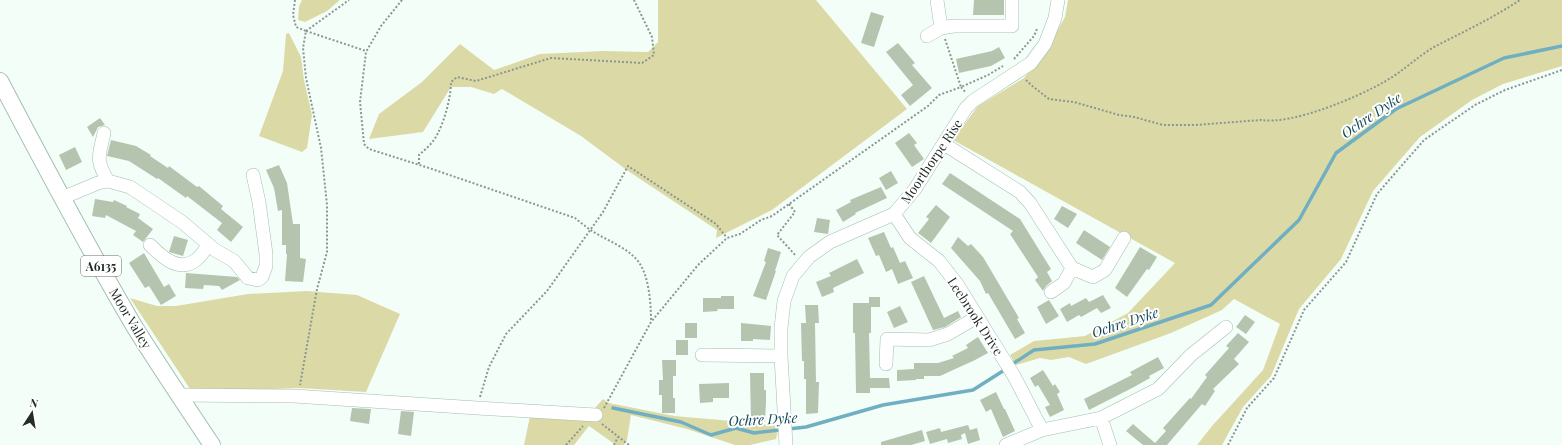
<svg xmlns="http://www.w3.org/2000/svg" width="1562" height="445" viewBox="0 0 1562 445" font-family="'Playfair Display',serif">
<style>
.green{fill:#dbdaa7}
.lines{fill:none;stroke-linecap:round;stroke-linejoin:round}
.stream{stroke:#70afc2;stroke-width:3.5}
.building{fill:#b5c4ae}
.minor-casing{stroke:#a3beb0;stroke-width:14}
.major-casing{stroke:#a3beb0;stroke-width:18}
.path{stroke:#8b9690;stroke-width:2;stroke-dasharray:2 2;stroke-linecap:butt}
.minor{stroke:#fff;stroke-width:13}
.major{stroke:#fff;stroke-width:16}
.labels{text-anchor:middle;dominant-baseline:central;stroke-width:4;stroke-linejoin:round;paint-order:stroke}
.shield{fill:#fff;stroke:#646c68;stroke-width:1}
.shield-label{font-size:12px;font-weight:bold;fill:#222d27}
.street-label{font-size:13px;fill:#222d27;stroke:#fff}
.water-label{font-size:14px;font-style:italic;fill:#134958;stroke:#fff}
</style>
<rect width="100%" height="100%" fill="#f3fef8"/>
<path class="green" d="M302,0h38l-13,11 -22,11 -7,-2 1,-14z
M658,0h158l91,109 -135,101 -56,28 1,-8 -89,-59 -47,-35 -79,-47 -8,5 -23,-7h-20l-28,45 -54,7 10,-25 43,-32 38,-38 34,26 46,-16 63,-3 45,1 10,-10z
M1068,0h494v66l-59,18 -31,16 -52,37 -47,54 -32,68 -42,50 -28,67 -28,31 -21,38h-25l15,-19 51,-56 17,-46 -46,-25 -12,11 -51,23 -85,31 -17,-7 -18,3 -11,-2 -24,7 -6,-10 24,-14 51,-5 43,-23 47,-50 -222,-123 25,-34 46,-28 27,-36 14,-25z
M289,33l12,24 3,23 8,35 -5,33 -5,4 -43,-16 24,-65 3,-37z
M307,291l50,4 43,19 -34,78 -67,-4 -107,4 -62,-94 27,8h19l72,-12z
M603,399l6,4 65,13 105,9 -3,14 -26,6h-15l-48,-16 -56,-14 -4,25 -3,5h-8l-27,-19 -15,19h-50l6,-29 63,-6z"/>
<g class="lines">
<path class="stream" d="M1011,365l23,-15 61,-6 116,-39 88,-85 37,-67 60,-44 108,-51 58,-12
M613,408l68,14 30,13 25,-7 18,5 52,-6 77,-22 90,-15 33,-21"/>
</g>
<path class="building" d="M974,0h30v15h-31z
M871,12l13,4 -10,31 -13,-4z
M898,43l17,20 -3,2 20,23 -22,18 -9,-11 12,-10 -27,-33z
M999,47l6,11 -14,8 -32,7 -3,-14 36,-8z
M100,118l5,7 -7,2 -5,10 -6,-10z
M909,133l8,10 -3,2 10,14 -12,8 -17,-24z
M111,140l25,6 15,9 -1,1 18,12 1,-2 28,21 2,-1 24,20 -2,3 22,18 -12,15 -14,-12 5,-7 -35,-27 -1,2 -28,-20 -1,1 -28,-18 -22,-5z
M75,147l7,15 -16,8 -7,-15z
M279,165l8,18 6,41h7v34l6,1 -3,23 -18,-1 2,-27h-1v-9h-4v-35l-4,1 -4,-23 -8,-18z
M891,171l7,12 -12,7 -7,-12z
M950,173l70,46 31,50 -4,3 5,9 -6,5 -3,5 -8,-11 3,-3 -28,-43 3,-3 -71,-47z
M881,187l6,11 -32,15 1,1 -13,8 -7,-12 15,-8 -1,-2z
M95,199l18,3 1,-2 13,6 -1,1 14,7 -2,4 15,11 -10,13 -10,-7 3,-4 -30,-16 -1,3 -13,-2z
M936,205l14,12 -19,26 -13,-10 11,-14 -3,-2z
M1062,206l15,8 -9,14 -14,-9z
M817,218l13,2 -2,14 -14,-2z
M1084,230l26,17 -8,13 -26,-17z
M884,232l7,16 2,-1 7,16 5,-2 8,17 -15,6 -6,-15 -6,3 -7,-17 -3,1 -8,-18z
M174,236l14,4 -5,16 -14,-4z
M958,237l10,9 3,-2 12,13 36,61 -2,1 8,14 -10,6 -27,-46 -2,1 -6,-13 -29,-33z
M1140,247l17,10 -8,13 -2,-1 -20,28 -12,-9z
M768,248l13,4 -6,19h1l-10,29 -13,-4 13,-34 -2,-1z
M144,253l20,34 5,-3 7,12 -15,9 -12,-19 -4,2 -16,-25z
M857,259l7,14 -31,15 1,4 -12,5 -6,-15 15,-6 -2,-3z
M186,273l51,4 3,3 -18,10 -3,-4 -15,-1 -1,4 -18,-1z
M924,276l20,42 14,-7 3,6 -16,10 -12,3 -22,-48z
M1103,295l8,13 -10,5 -4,-5 -16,9 -2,-2 -12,7 -7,-13 10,-6 1,3 15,-8 3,4z
M721,296h13v13h-17l1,2 -15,1v-14h18z
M869,297h11v10h-9v26h-2l1,45h19l1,10h-20v5h-14l-1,-60h-2v-30h16z
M1049,300l10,16 -13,8 -9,-17z
M805,305h13l1,18h-4l1,59h3l-1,31 -12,1v-35h-2v-18h-2l-1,-38h5z
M900,306l8,16 -14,6 -7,-16z
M1245,315l10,7 -9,12 -10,-7z
M685,323h12v15h-12z
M741,323l30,3 -1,14 -17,-1v2h-12z
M1238,333l11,9 -15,17 5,5 -26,25 2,2 -10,15 -3,-2 -35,41h-24l-17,-14 7,-7 22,19 11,-12 -3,-3 27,-30 1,1 16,-22 -2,-2 24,-27 -3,-2z
M978,337l10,16 -13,7 -35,16h-16v3h-8v1l-19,1v-11l17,-1v-6h24l16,-5 -2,-2 16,-8 -2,-3z
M676,340h12v15h-12z
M1158,357l6,11 -15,8 1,2 -16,9 -45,23 -5,-11 48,-24 -2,-3z
M662,360h14v16h-3v22h2v15h-13v-18h-3v-15h4z
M1043,370l10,16 2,-2 5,8 -3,2 7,16 -14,7 -5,-10 5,-2 -12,-20 -3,2 -5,-9z
M750,373h14v17h2v12l-1,20h-14z
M729,383v15h-16v4l-13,1 -1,-19z
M996,392l8,17h1l10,22 -12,6 -12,-28 -5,3 -6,-12z
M352,408l19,1 -2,15 -19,-3z
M401,411l13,1 -3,24 -13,-2z
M968,425l2,5 7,-2 3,12 -12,4 -3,-11 -4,2 1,4 -14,4 -1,-4 -17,5 -4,-12 14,-4 1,4z
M922,430l3,11 -14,4h-30v-3z"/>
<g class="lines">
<defs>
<path id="minor" d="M941,28l13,-2h58v-26
M927,36l14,-8 -4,-28
M104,133c-5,24 -9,26 4,48
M944,144l76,48 10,11 42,65 21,9 12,-7 19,-32
M62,198l36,-15 10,-2 22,6 52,35 33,28 19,11 14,17 10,2 4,-3 4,-11v-12l-7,-52 -6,-27
M894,214l16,24 29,23 18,23 57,92 28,54
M150,245c12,12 29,28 46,15 5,-4 9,-10 12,-15
M1051,292l13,-9 8,-15
M702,355l79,1
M886,364l1,-25 42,1 19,-6 29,-17
M179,395l115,1 183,12 119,7
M1101,418l9,27
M786,445l-5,-89v-28l3,-27 9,-25 16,-19 21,-15 64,-28 21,-25 51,-81 7,-7 58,-38 14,-19 10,-26 3,-18
M1006,445l36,-15 59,-12 57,-29 33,-34 35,-28"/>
<path id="major" d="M0,81c43,82 87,165 134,245 25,40 52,80 78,119"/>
</defs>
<use href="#minor" class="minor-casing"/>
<use href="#major" class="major-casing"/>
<path class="path" d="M295,0l-2,15 3,12 10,4 -3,17 3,30 15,70 6,57v47l-10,37 -17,96
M402,0l-21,26 -15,26 -6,50 4,42 5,5 60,19 146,50c5,4 11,9 17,13 14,9 39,18 48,33 9,14 11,40 11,56
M306,31l60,20
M306,31l43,-31
M945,39l16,48 27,-12 15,-9
M1014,59l20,-23 3,-7
M1026,80l5,5 18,14 25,3 45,13 15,2 29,8h32l66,-5c31,5 95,-22 123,-38 18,-10 33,-25 50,-35 29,-15 59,-29 86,-47
M419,164v-9c7,-6 15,-13 19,-22 7,-14 13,-36 13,-51l6,-5 19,4 75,-23 91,5 12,-8 -2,-18 -18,-37
M789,204l6,8 -18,23 19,21
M480,397l9,-30 17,-33 41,-43 56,-79 25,-46 88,58 11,14
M604,408l47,-86 47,-57 29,-27 13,-4 21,-14 11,-4 156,-110 11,-11 22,-8 5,6
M602,424l27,21
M566,445l17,-19
M614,445l4,-8
M1228,445l19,-37 27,-30 30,-68 42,-48 31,-68 47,-54 51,-35 30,-15 57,-20"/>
<use href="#minor" class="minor"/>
<use href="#major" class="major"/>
</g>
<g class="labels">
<rect class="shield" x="81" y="256" width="40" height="20" rx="3"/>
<g class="shield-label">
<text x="101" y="266">A6135</text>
</g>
<g class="street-label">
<text transform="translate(931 161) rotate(-56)">Moorthorpe Rise</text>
<text transform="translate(976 316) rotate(57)">Leebrook Drive</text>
<text transform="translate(131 318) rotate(59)">Moor Valley</text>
</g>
<g class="water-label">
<text transform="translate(1371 115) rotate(-34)">Ochre Dyke</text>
<text transform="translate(1125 322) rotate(-18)">Ochre Dyke</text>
<text transform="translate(763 419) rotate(-3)">Ochre Dyke</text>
</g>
</g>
<g transform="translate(32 413) rotate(12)" stroke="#ffffff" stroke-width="3" paint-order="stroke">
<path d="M0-3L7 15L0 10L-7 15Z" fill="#222d27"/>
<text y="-6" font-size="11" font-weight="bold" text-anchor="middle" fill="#222d27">N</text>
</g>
</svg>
